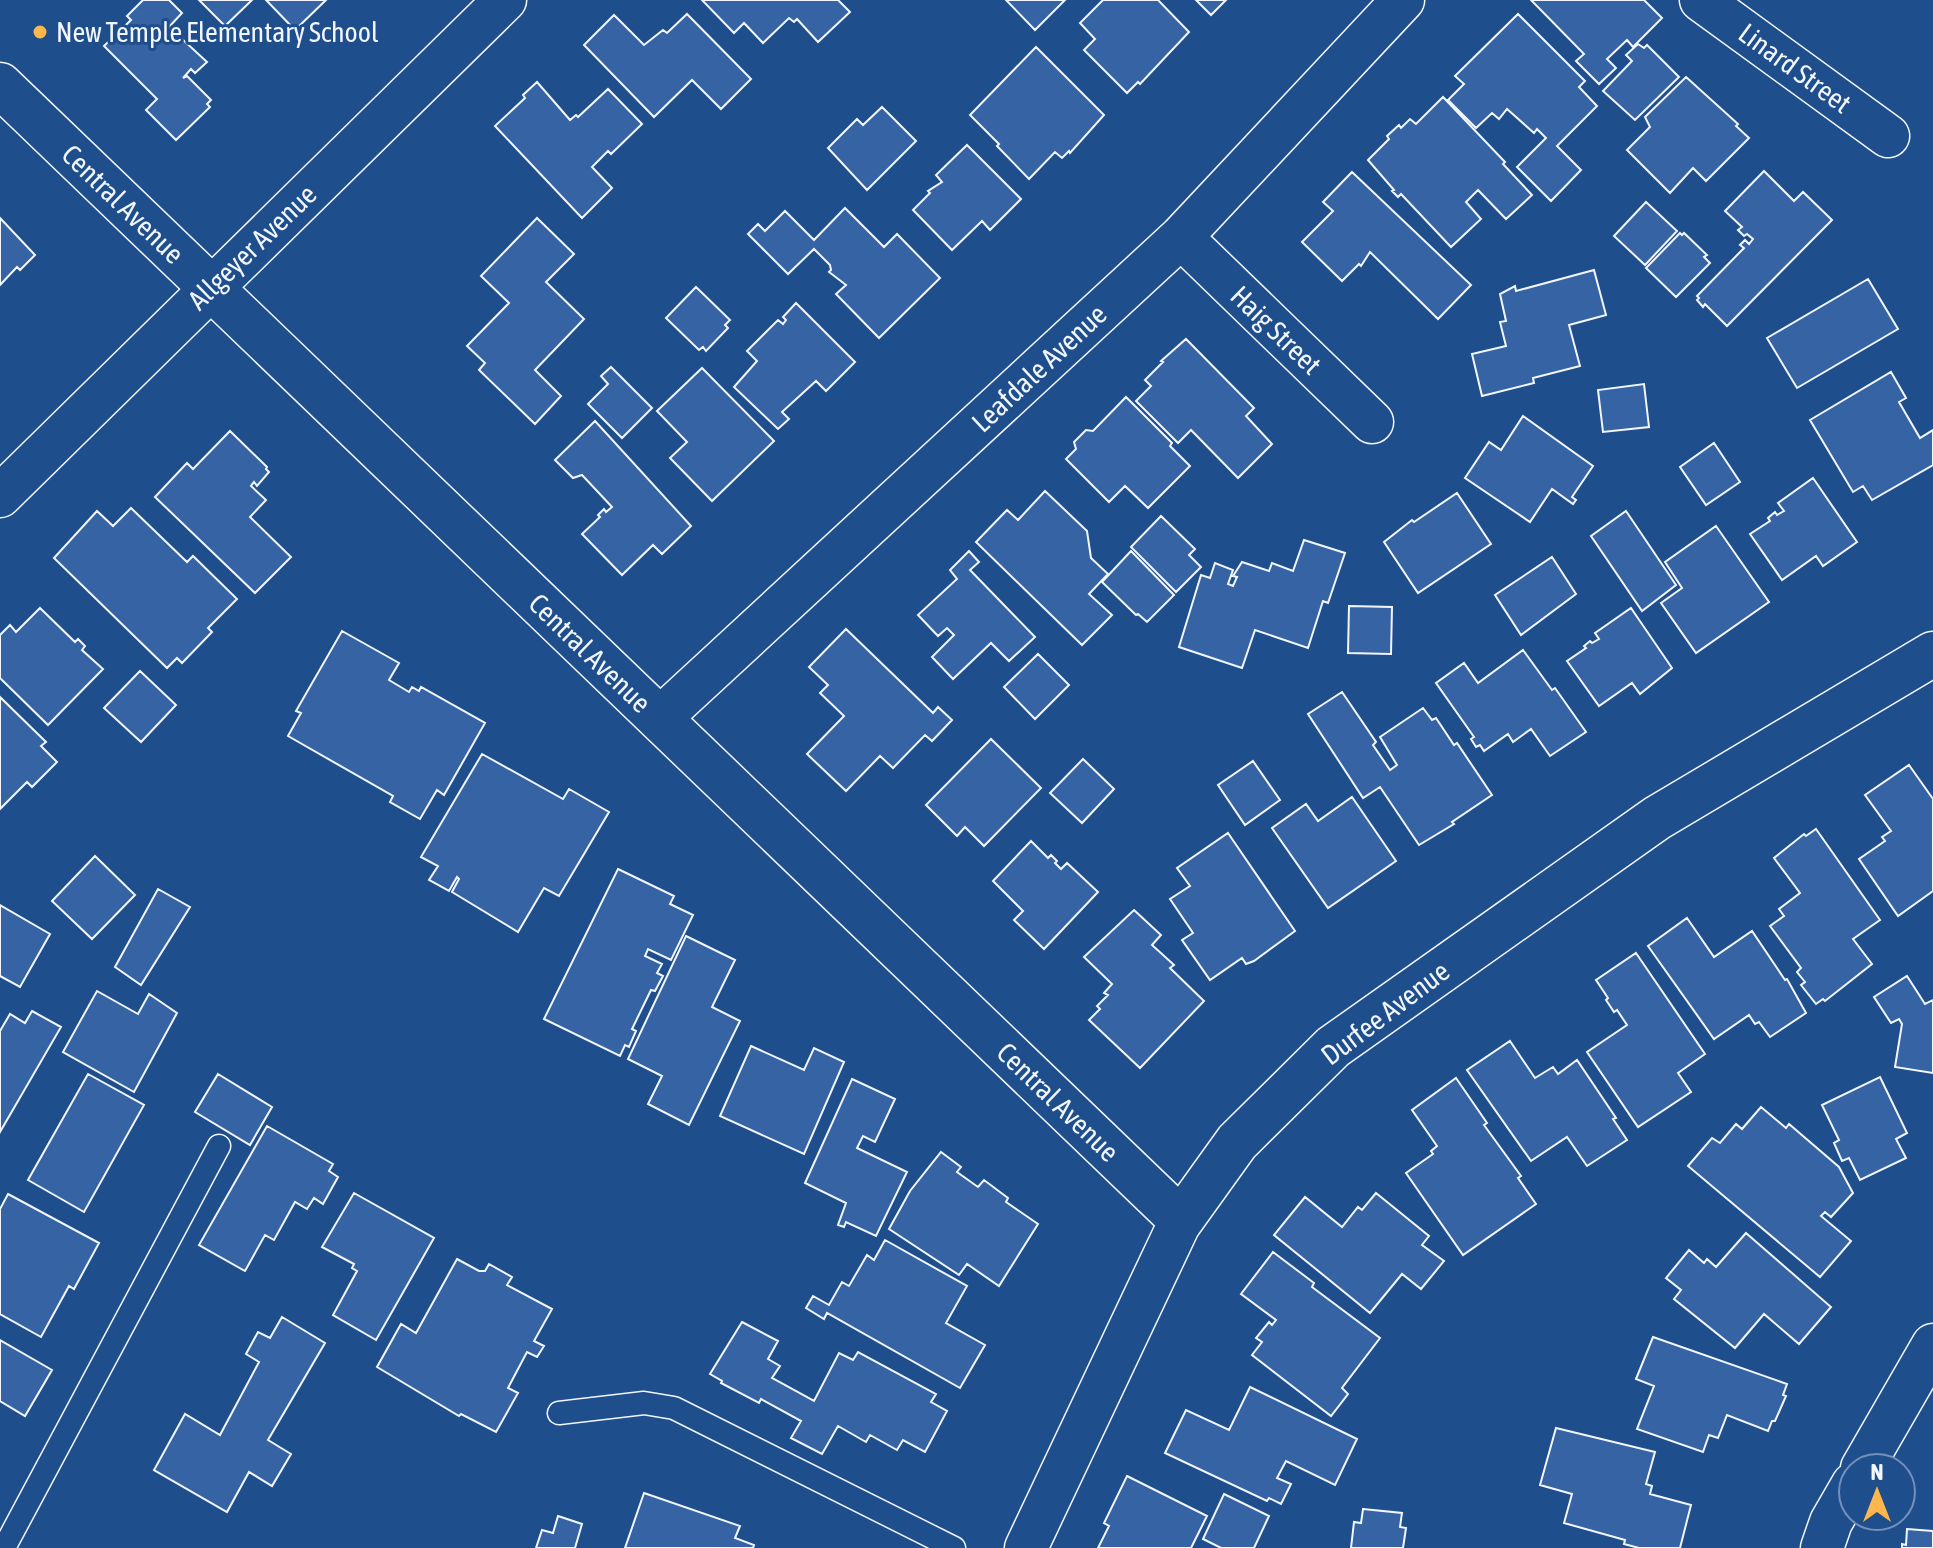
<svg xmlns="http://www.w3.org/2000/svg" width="1933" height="1548" viewBox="0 0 1933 1548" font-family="'Asap Condensed',sans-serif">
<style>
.building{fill:#3563a3;stroke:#f2f6ff;stroke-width:2}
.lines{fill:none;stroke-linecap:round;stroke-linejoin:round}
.service-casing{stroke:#f2f6ff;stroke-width:25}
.minor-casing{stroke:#f2f6ff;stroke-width:45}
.tertiary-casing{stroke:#f2f6ff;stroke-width:47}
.service{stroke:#1f4e8c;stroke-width:22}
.minor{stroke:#1f4e8c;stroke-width:42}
.tertiary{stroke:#1f4e8c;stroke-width:44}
.poi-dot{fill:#ffb74d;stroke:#1f4e8c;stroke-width:3}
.labels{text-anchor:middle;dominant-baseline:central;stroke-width:6;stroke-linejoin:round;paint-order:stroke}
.poi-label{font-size:28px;fill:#f2f6ff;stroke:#1f4e8c;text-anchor:start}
.street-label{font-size:28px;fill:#f2f6ff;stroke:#1f4e8c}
</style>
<rect width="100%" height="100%" fill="#1f4e8c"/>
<path class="building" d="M143,0h26l13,13 -13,14 38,35 -12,11 -4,-4 -8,9 4,-2 24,24 -4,4 3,3 -34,33 -30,-30 11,-11 -53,-53 27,-26 -4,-4z
M199,0h53l-27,26z
M266,0h60l-31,30z
M702,0h136l12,12 -32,30 -21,-23 -3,3 -5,-4 -26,25 -19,-20 -10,10z
M1006,0h59l-30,30z
M1103,0h55l31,32 -49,52 -2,-2 -11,11 -43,-43 11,-11 -15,-16z
M1196,0h30l-15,15z
M1531,0h113l18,18 -29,29 -6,-7 -20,19 9,9 -17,16 -23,-23 8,-7z
M687,14l64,65 -30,30 -29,-29 -38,37 -70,-72 30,-30 30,30 19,-15 4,3z
M1518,14l67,67 -6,6 18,19 -40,40 24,24 -30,31 -34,-34 29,-29 -9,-9 -3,4 -27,-24 -8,10 -7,-6 -16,15 -28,-28 16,-16 -9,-8z
M1638,44l6,4 3,-3 32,32 -44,43 -32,-29 29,-30 -6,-6z
M1036,47l68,68 -34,38 -1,-2 -7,7 -7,-6 -26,27 -32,-33 2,-2 -29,-29z
M1686,77l52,47 -2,2 13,12 -43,43 -13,-13 -23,25 -43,-43 23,-23 -5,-10z
M537,82l33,38 6,-5 2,2 30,-28 34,35 -31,30 -3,-3 -16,16 20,21 -30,30 -87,-92 30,-28 -2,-3z
M1443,97l62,65 -2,2 29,31 -26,24 -28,-29 -12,12 15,17 -30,28 -50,-53 -3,3 -6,-6 2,-1 -26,-30 21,-21 -2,-3 12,-11 2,3 9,-9 6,5z
M882,107l34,34 -49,49 -39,-42 29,-29 6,6z
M967,145l54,54 -31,31 -8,-9 -30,29 -39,-40 17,-17 -2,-2 14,-9 -6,-7z
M1764,171l30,30 9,-9 29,28 -105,106 -22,-22 -2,3 -6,-7 2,-2 -2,-2 47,-48 -4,-3 5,-5 4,4 4,-5 -6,-5 -3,2 -6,-6 4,-3 -17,-16z
M1352,172l119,113 -33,34 -68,-67 -9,14 -2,-2 -17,17 -40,-39 31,-31 -10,-9z
M1646,202l31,29 -32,34 -31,-29z
M845,208l39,39 13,-13 43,44 -61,60 -43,-44 10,-9 -17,-13 2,-2 -1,-5 -16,-16 -26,25 -40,-40 10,-10 7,7 20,-20 29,29z
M0,218l35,37 -15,15 -3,-3 -17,18z
M537,218l37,36 -28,28 38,37 -49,51 26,26 -26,28 -56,-54 6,-7 -18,-17 42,-43 -28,-27z
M1680,233l2,2 2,-2 23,22 -3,2 6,6 -34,34 -30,-29z
M1594,270l12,45 -37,10 11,41 -47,12 1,5 -52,13 -10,-42 34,-8 -6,-24 6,-1 -6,-27 15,-8 1,5z
M1868,279l30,50 -101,59 -30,-50z
M696,287l34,33 -5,5 3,3 -22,23 -3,-4 -4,3 -33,-32z
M796,303l59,59 -29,29 -10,-10 -34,31 7,7 -11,10 -44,-42 23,-26 -10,-10 31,-31 5,4 3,-4 -3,-3z
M1186,339l68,69 -8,8 26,28 -34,34 -47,-48 -13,13 -42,-42 15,-15 -6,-6 18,-18 -2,-1z
M611,367l41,41 -30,30 -34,-34 20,-20 -7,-8z
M702,368l72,73 -62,60 -42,-43 17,-16 -30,-31z
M1891,372l15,26 -7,4 21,36 13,-8v35l-61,35 -9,-14 -10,6 -43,-72z
M1644,384l5,43 -46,5 -5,-42z
M1126,397l46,46 -2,3 20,20 -42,42 -23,-22 -16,16 -43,-43 10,-10 -2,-7 12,-12 7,1z
M1523,416l70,50 -21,31 4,3 -3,4 -21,-15 -22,33 -65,-44 24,-36 12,8z
M595,421l96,105 -29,28 -9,-9 -31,30 -40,-41 18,-17 -2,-2 6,-6 2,3 6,-5 -30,-32 -9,3 -18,-18z
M230,431l37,36 -1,2 3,3 -12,14 -3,-4 -3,4 15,14 -16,17 41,40 -36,36 -100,-96 32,-34 6,6z
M1714,443l26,39 -34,23 -26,-38z
M1813,478l44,64 -34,24 -7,-10 -34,24 -32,-46 20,-13 -2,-3 7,-6 2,3 7,-4 -6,-8z
M1045,491l42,40 4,27 17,16 -19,20 23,21 -30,30 -106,-103 31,-32 11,10z
M1457,493l34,51 -73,49 -34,-51 28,-22 2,2z
M131,508l56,54 6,-6 44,43 -29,29 4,4 -30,31 -5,-5 -10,10 -113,-110 43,-47 16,15z
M1626,511l50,74 -34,26 -51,-75z
M1161,516l34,33 -6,6 12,12 -25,25 -45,-45z
M1716,526l53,76 -73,51 -35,-50 21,-15 -17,-26z
M1304,540l41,13 -17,50 -5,-2 -15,47 -53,-18 -13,38 -63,-21 22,-72 9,3 5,-15 18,7 -5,14 5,2 4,-9 -4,-1 9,-14 27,9 3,-8 21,8z
M969,551l10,11 -9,8 65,67 -26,24 -18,-18 -38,36 -21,-22 22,-22 -7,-7 -9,8 -20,-21 39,-36 -7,-9z
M1131,551l43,44 -27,27 -9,-8 -2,1 -34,-33z
M1552,557l24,37 -55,41 -26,-40z
M1349,606l43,1 -1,47 -43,-1z
M40,608l35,34 3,-3 7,7 -3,4 21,19 -55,56 -48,-47v-43l10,-10 6,7z
M1631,608l41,60 -32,26 -8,-11 -33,23 -32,-45 19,-13 -2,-2 6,-5 2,2 7,-4 -4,-6z
M846,629l87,84 5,-6 14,13 -20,21 -7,-6 -32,33 -13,-12 -34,35 -39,-37 37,-38 -24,-23 8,-8 -19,-18z
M342,631l57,32 -10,17 20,12 3,-5 7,4 2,-4 64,36 -41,72 -7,-5 -17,29 -30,-17 3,-6 -105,-60 13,-23 -5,-2z
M1523,650l29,40 3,-2 31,44 -36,24 -19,-27 -18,13 -5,-8 -24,17 -4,-6 -4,2 -5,-8 3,-2 -38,-54 28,-20 14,20z
M1038,654l31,31 -34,34 -31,-32z
M140,671l36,34 -35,37 -37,-34z
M1342,692l34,50 -3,3 17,25 7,-5 -17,-28 43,-29 9,12 4,-2 18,27 3,-2 35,52 -40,27 2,2 -35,21 -39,-58 -17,11 -55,-84z
M0,697l46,45 -5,4 16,16 -25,25 -5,-5 -27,27z
M991,739l50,49 -57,58 -19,-19 -8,9 -31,-31z
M482,754l81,45 6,-10 40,23 -50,84 -15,-8 -26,44 -66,-40 7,-13 -2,-2 -8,14 -20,-11 9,-14 -17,-9z
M1083,759l31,30 -32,34 -32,-30z
M1253,761l27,39 -35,25 -27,-40z
M1909,765l24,34v92l-35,25 -39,-57 26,-18 -3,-4 9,-6 -26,-36z
M1352,797l44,64 -68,47 -56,-80 34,-24 12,17z
M1816,829l64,91 -27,19 19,25 -47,37 -2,-2 -7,5 -15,-19 4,-3 -8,-10 4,-4 -31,-42 14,-10 -5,-7 21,-16 -26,-35 30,-24 2,2z
M1228,833l67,98 -41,30 -8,3 -4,-6 -32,22 -28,-40 11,-7 -23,-34 20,-13 -13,-18z
M1031,841l17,17 3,-3 6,6 -2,2 6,6 6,-6 31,29 -54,57 -30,-29 9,-9 -30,-30z
M95,856l40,39 -43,44 -40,-38z
M618,869l56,27 -4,8 23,11 -22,45 -23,-11 -3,7 17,8 -5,9 6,3 -8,15 -4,-1 -19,39 4,2 -7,16 -4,-2 -5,11 -76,-37z
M158,889l32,18 -49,78 -26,-18z
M0,905l50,29 -30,53 -20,-11z
M1134,910l27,25 -9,10 22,20 -4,3 34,33 -64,67 -51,-48 11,-11 -3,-3 11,-11 -4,-2 8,-9 -28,-27z
M1687,918l27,39 38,-26 33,49 2,-1 19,34 -36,24 -11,-15 -4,2 -6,-9 -35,24 -66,-93z
M686,936l49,24 -23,47 28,14 -51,104 -41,-21 14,-28 -34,-17z
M1636,953l69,101 -27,19 13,19 -53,35 -51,-75 40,-27 -10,-15 -3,2 -8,-12 2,-2 -12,-18z
M1907,976l18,28 8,-4v73l-38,-6 7,-43 -3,-5 -8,4 -17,-26z
M97,991l41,23 11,-20 28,19 -43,79 -71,-40z
M32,1011l29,16 -61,105v-101l10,-17 15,9z
M1510,1041l25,37 18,-11 5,7 19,-14 39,58 -3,1 14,21 -40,26 -20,-29 -36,24 -64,-91z
M751,1046l53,24 10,-22 30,14 -40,92 -84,-38z
M88,1074l56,31 -60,107 -56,-32z
M218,1074l54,33 -22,38 -55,-33z
M1880,1077l27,56 -11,6 10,19 -46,22 -11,-22 -7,3 -8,-18 5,-3 -17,-35z
M1456,1078l31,45 -3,2 37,51 -3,2 18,26 -73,51 -57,-82 27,-19 -2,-3 6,-5 -25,-36z
M852,1079l43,20 -20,43 -12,-6 -6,12 50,24 -31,64 -30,-14 -2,5 -6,-2 8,-22 -41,-20z
M1761,1107l25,21 3,-4 50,43 14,26 -22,24 -6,-5 -4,4 30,25 -31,36 -132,-111 24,-28 8,5 16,-19 6,5z
M267,1126l66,38 -4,7 9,6 -15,27 -9,-6 -7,11 -12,-7 -21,38 -9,-5 -20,36 -46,-26z
M941,1152l20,15 -4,5 21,15 6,-7 24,18 -2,4 32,22 -39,62 -32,-22 -8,11 -70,-46 21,-38z
M354,1193l80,45 -58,102 -43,-25 24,-44 -5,-3 2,-4 -32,-17z
M1376,1193l53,43 -7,9 22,16 -23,28 -19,-15 -32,39 -96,-78 31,-38 37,30 16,-20 4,3z
M8,1194l91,49 -25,46 -5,-3 -28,51 -41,-23v-105z
M1746,1233l85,74 -32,37 -35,-30 -29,34 -61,-49 7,-9 -15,-12 23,-28 15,13 3,-4 9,8z
M885,1240l82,46 -21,37 39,22 -25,43 -133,-75 -3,6 -18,-11 7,-12 16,9 13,-23 7,4 18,-31 7,5z
M1273,1252l41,31 -2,4 68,51 -38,50 6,6 -17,22 -79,-61 10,-13 -6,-4 13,-16 3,3 4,-5 -35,-26z
M457,1259l22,12h6l4,-7 23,13 -5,8 45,24 -18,32 10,5 -7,11 -10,-5 -19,36 10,5 -22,39 -35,-18 -2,2 -82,-49 24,-43 15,9z
M282,1317l43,26 -57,97 23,14 -19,32 -23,-14 -22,40 -73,-42 31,-56 35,21 39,-73 -13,-8 12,-22 12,6z
M742,1322l36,19 -10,18 12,7 -8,12 42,23 25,-48 14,7 5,-8 78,42 -5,8 16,9 -22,41 -22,-12 -6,10 -27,-15 -4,7 -28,-16 -16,28 -31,-16 10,-17 -40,-22 -2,4 -38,-20 1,-2 -12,-7z
M1653,1337l134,47 -4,11 3,1 -11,25h-3l-4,10 -41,-16 -9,23 -9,-3 -6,17 -66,-23 17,-43 -18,-7z
M0,1340l52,30 -27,46 -25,-15z
M1250,1387l107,52 -22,46 -49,-24 -9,17 14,6 -10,20 -12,-6 -2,3 -102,-48 21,-43 43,20z
M1556,1428l99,24 -9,32 6,2 -2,8 41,11 -11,43h-41l-15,-4 1,-4 -61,-17 8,-29 -32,-9z
M1127,1476l80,40 -16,32h-93l11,-22 -5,-3z
M644,1493l96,33 -5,12 19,7 -1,3h-128z
M1224,1494l45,22 -15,32h-33l-18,-9z
M1363,1509l39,4 -2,14 6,1 -3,20h-52l3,-26 7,1z
M558,1516l24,8 -7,24h-39l6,-18 11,3z
M1907,1529l26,2v17h-31v-4l4,1z"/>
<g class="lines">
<defs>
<path id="service" d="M559,1413l85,-10 30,5 280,140
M4,1548l215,-402"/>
<path id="minor" d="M1701,0l187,136
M1181,237l191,185
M0,496l505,-496
M659,719l522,-482 222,-237
M1862,1468l71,-123
M1026,1548l155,-328
M1822,1548l9,-26 22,-38"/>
<path id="tertiary" d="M0,85l1181,1135 56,-78 96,-95 324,-229 276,-164"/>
</defs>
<use href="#service" class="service-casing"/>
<use href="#minor" class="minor-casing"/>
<use href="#tertiary" class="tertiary-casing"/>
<use href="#service" class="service"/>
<use href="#minor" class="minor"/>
<use href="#tertiary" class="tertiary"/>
</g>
<circle class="poi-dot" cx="40" cy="32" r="8"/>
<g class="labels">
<g class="poi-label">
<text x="56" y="32">New Temple Elementary School</text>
</g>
<g class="street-label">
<text transform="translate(1795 68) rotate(36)">Linard Street</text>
<text transform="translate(123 204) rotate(44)">Central Avenue</text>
<text transform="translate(252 247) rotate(-44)">Allgeyer Avenue</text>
<text transform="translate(1276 330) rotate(44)">Haig Street</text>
<text transform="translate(1039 368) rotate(-43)">Leafdale Avenue</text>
<text transform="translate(590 653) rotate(44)">Central Avenue</text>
<text transform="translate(1385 1013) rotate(-37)">Durfee Avenue</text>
<text transform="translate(1058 1102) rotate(44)">Central Avenue</text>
</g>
</g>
<g transform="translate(1877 1492)"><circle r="38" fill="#1f4e8c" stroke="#7391ba" stroke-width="2"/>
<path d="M0-6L14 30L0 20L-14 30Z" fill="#ffb74d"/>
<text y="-12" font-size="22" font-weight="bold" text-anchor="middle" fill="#f2f6ff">N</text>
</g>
</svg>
